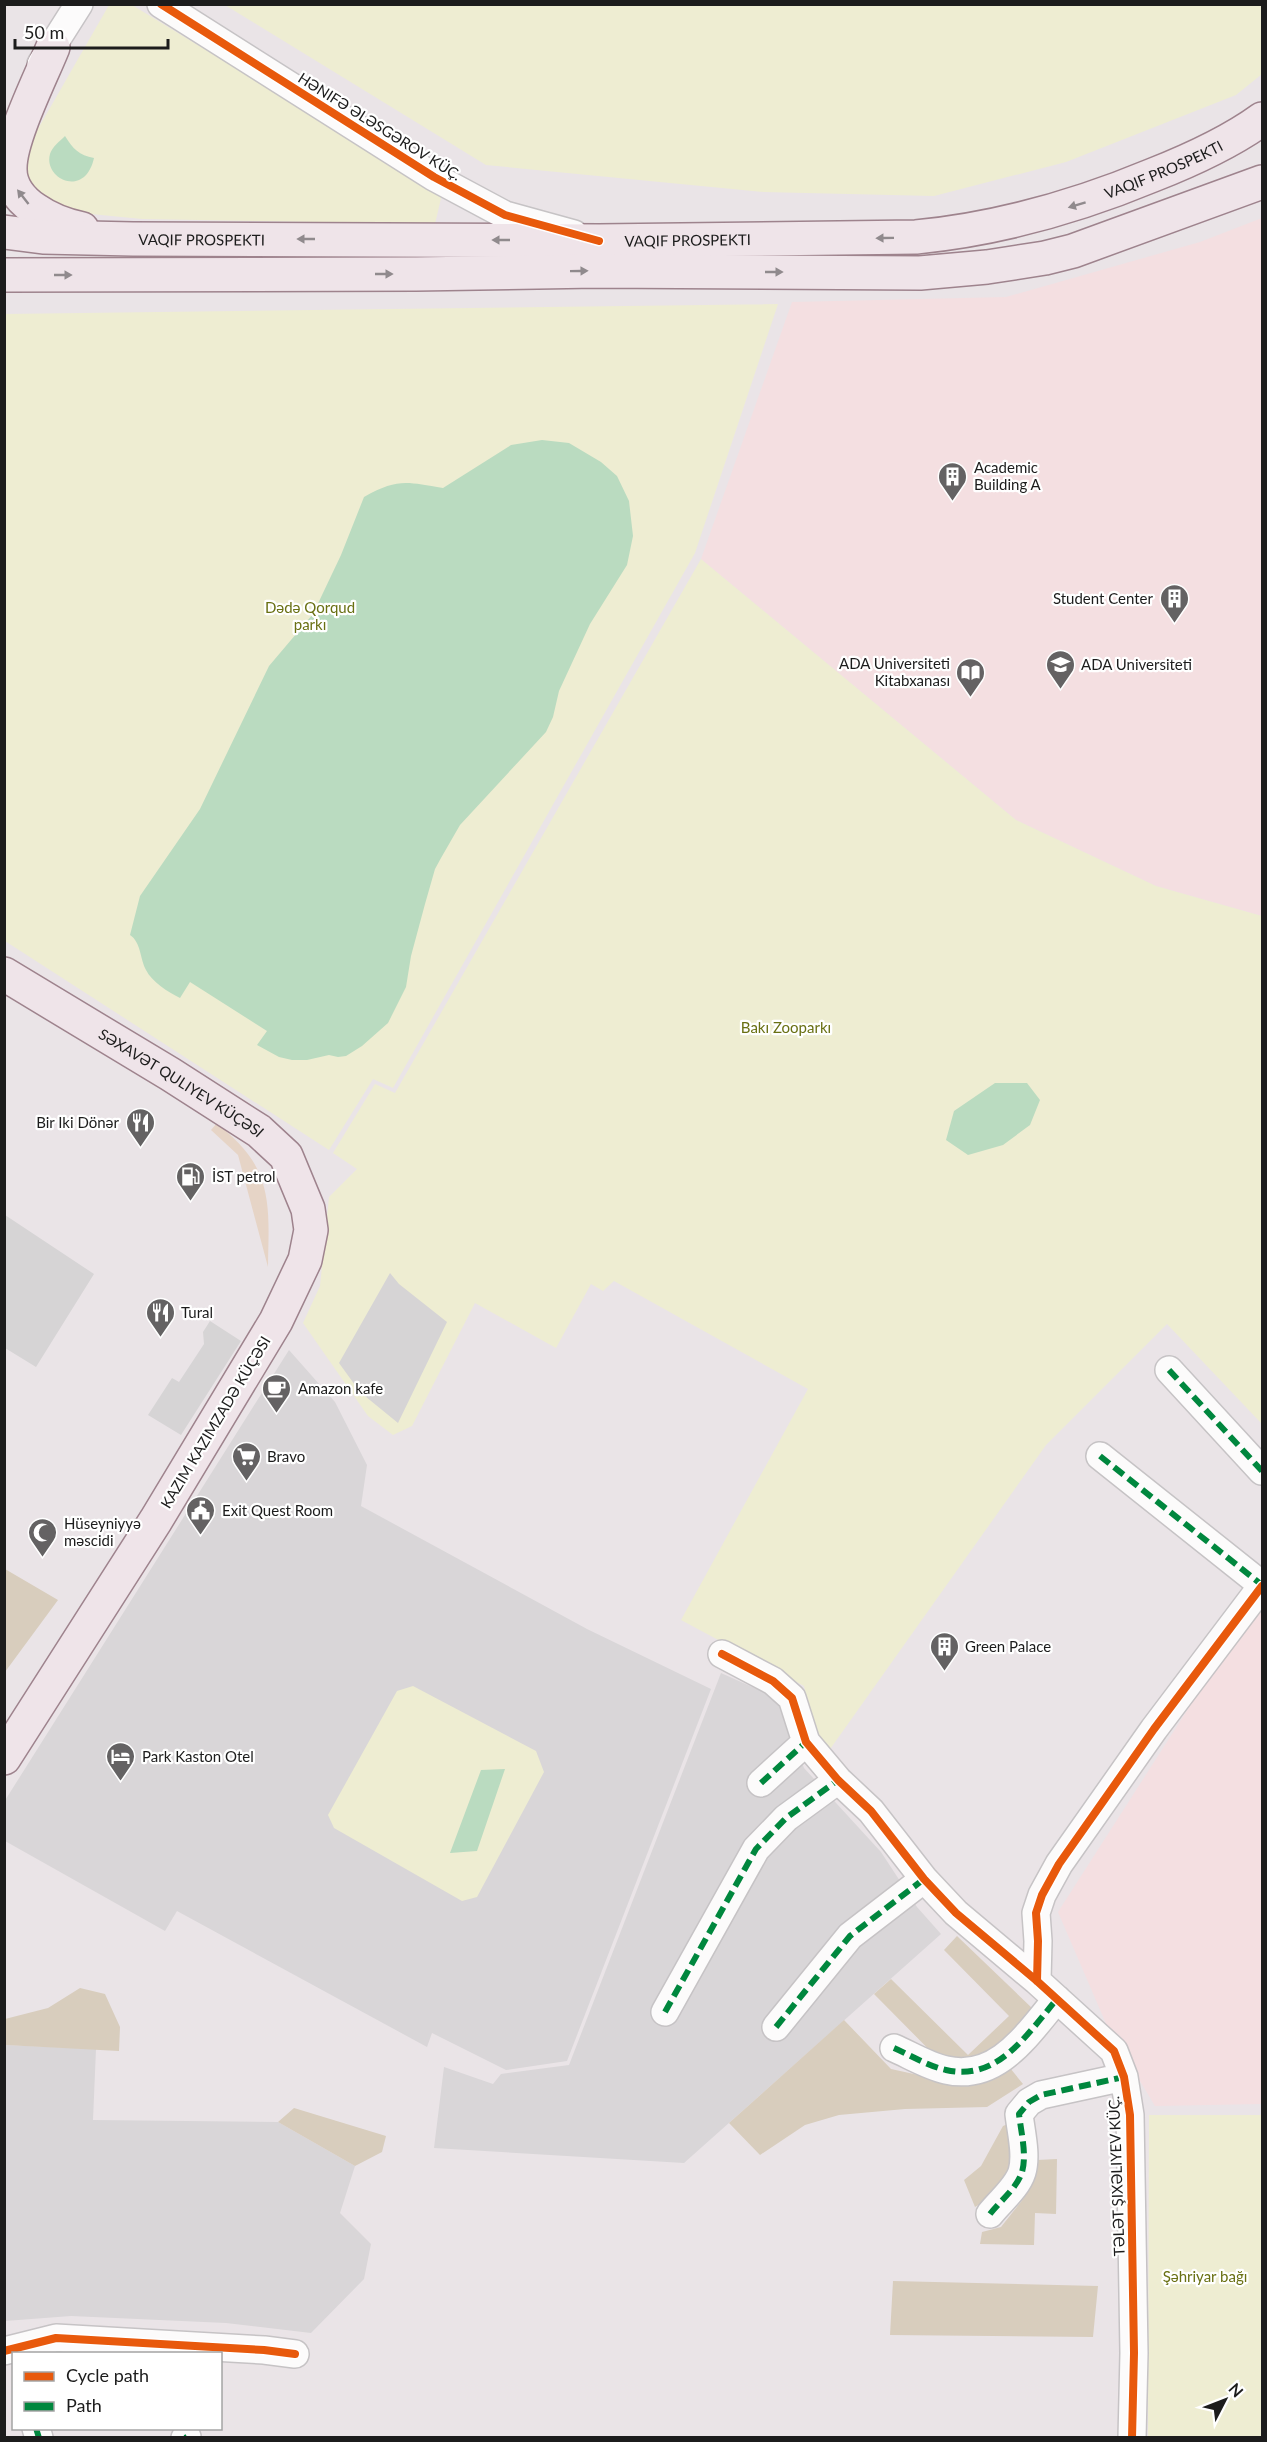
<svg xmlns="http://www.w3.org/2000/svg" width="1267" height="2442" viewBox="0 0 1267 2442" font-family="Lato,sans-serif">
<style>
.residential{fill:#d9d6d8}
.education{fill:#f4dfe1}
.grass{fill:#e6d4c6}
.forest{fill:#d8cdbd}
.park{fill:#eeedd2}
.parking{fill:#d6d4d5}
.water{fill:#badbc0}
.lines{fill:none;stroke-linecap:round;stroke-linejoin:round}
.minor-casing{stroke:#c6c3c5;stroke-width:30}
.major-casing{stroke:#9e838d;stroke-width:36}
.minor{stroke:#fcfbfb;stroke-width:27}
.major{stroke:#efe4e9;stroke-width:33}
.quiet{stroke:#00873e;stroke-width:6;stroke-dasharray:12 6;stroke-linecap:butt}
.cycleway-casing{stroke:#fff;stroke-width:11}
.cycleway{stroke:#e8590c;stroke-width:8}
.oneway{fill:#908a8d}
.labels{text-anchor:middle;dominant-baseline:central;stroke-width:4.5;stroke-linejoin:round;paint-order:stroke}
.street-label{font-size:15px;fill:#1c1c1c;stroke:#fff}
.poi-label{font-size:15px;fill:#1c1c1c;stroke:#fff;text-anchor:start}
.park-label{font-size:15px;fill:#697013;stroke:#fff}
</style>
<rect width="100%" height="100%" fill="#eae4e7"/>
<path class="residential" d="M289,1350l46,52 32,63 -6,41 226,123 124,60 -144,372 -61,9 -74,-37 -5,14 -250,-136 -12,20 -160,-90 -1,-39z
M721,1673l56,25 27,70 77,84 36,55 24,27 -257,229 -250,-15 10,-81 49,17 8,-10 68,-9z
M4,2045l92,4 -3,71 185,2 77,44 -15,47 31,31 -7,35 -53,54 -85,-10 -155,-7 -66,5z"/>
<path class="education" d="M1262,218v698l-106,-30 -140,-66 -315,-261 91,-257 214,-5 194,-55z
M1262,1566v538l-107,2 -48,-80 -49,-114 155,-242z"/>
<path class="grass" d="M217,1123c16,14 34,30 42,50 13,29 9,64 9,94l-30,-112 -27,-25z"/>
<path class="forest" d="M5,1569l53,31 -53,72z
M957,1936l76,73 -36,43 26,32 -36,23 -82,2 -66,6 -34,10 -45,30 -31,-32 115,-103 47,49 73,16 -90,-91 17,-15 77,76 41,-39 -65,-66z
M80,1988l25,6 15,33 -1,24 -114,-6v-26l43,-11z
M294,2108l92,28 -4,16 -27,14 -77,-44z
M1015,2121v46l-15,25 -25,15 -11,-27 17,-14 22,-40z
M1057,2159l-1,55 -21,-1 -1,32 -54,-1 2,-12 19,-5 23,-29 13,-38z
M893,2281l205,5 -5,51 -203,-2z"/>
<path class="park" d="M109,5h23l310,189 -7,30 -293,-5 -92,-9 -22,-18 -5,-37z
M225,5h1037v69l-26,21 -170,67 -132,34 -171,-4 -277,-27z
M778,304l-83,249 -302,535 -20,-9 -44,71 -324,-209 -1,-627z
M701,559l315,261 140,66 106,30v508l-95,-100 -121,121 -218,307 -11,-10 -13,-56 -123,-66 127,-231 -194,-108 -11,10 -12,-7 -35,64 -81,-45 -63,123 -19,9 -25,-19 -65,-93 17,-37 9,-89 28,-28 -24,-16 42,-69 20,9z
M413,1686l123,65 8,21 -67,125 -15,4 -128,-73 -6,-13 69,-124z
M1149,2115h113v322h-114z"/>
<path class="parking" d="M5,1215l89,59 -58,93 -31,-19z
M390,1273l9,11 48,38 -49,101 -38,-31 -21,-29z
M210,1321l31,20 -60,94 -33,-20 24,-37 7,4 25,-38 -1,-12z"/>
<path class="water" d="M65,136c8,13 14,19 29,22 -9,41 -51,21 -44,-4 2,-7 10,-13 15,-18z
M542,440l27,3 32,19 16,14 12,25 4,35 -6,29 -37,59 -31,67 -6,26 -7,15 -86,93 -19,33 -6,11 -10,35 -14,52 -5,31 -18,36 -26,23 -16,10 -8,1 -9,-2 -22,5h-15l-13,-3 -22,-12 10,-14 -77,-49 -10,16c-12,-6 -28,-16 -34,-28 -6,-11 -5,-28 -16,-35l10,-39 60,-87 69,-143 44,-52 28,-59 23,-58c34,-19 42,-15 79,-9l68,-43z
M995,1083h32l13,17 -10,25 -27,20 -35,10 -22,-15 8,-29z
M505,1769l-28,82 -27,2 31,-83z"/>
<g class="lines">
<defs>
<path id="minor" d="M161,4l273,173 71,38 69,19
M41,64l38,-60
M1169,1370l93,101
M1100,1456l162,129
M722,1654l51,27 19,17 14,44 32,38 33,31 53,68 32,34 81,68 77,70 10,26 6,38 4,238 -2,85
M761,1783l45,-41
M1037,1981l1,-40 -2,-28 6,-18 17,-31 95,-135 108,-143
M665,2012l91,-163 30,-31 52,-38
M776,2027l74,-91 74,-57
M894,2048c16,7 34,18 52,22 52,12 82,-37 111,-71
M990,2214c10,-13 27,-26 32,-42 5,-17 -1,-40 -3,-58l10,-12 12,-7 83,-18
M4,2351l52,-13 208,12 31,4
M36,2428l3,10
M185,2438l2,-1"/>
<g id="major">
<path d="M53,47c-12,30 -43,91 -43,121 -1,35 43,55 72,61"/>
<path id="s1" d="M4,232l39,5 90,2 466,2 317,-4c83,-8 160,-30 237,-62 38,-15 76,-32 109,-56"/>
<path d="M4,275l412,-1 180,-3 324,2 67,-6 58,-9 28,-7 189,-69"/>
<path id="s2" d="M4,974l166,100 89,57 27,25 22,53 3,21 -6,30 -29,61 -120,199 -152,238"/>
</g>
</defs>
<use href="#minor" class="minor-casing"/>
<use href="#major" class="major-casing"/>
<use href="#minor" class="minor"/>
<use href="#major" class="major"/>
<path class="quiet" d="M1169,1370l93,101
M1100,1456l162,129
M761,1783l45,-41
M665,2012l91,-163 30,-31 52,-38
M776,2027l74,-91 74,-57
M894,2048c16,7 34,18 52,22 52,12 82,-37 111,-71
M990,2214c10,-13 27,-26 32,-42 5,-17 -1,-40 -3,-58l10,-12 12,-7 83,-18
M36,2428l3,10
M185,2438l2,-1"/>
<defs>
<path id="cycleway" d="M161,4l273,173 71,38 94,26
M722,1654l51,27 19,17 14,44 32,38 33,31 53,68 32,34 81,68 77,70 10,26 6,38 4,238 -2,85
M1037,1981l1,-40 -2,-28 6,-18 17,-31 95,-135 108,-143
M4,2351l52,-13 208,12 31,4"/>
</defs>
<use href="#cycleway" class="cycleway-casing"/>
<use href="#cycleway" class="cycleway"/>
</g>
<defs><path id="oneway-solid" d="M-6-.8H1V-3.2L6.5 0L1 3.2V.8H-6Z" transform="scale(1.5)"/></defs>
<g class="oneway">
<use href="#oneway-solid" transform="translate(23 197) rotate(-128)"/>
<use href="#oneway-solid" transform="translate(1077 205) rotate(163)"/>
<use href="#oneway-solid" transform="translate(885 238) rotate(179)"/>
<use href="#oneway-solid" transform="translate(306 239) rotate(-180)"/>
<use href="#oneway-solid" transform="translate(501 240) rotate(-180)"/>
<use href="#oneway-solid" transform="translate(579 271) rotate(-1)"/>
<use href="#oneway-solid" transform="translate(774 272)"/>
<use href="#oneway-solid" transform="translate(384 274)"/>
<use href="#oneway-solid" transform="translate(63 275)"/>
</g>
<defs>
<symbol id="building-pin" viewBox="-11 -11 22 30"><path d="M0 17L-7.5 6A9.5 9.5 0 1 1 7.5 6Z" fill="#646263" stroke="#fff"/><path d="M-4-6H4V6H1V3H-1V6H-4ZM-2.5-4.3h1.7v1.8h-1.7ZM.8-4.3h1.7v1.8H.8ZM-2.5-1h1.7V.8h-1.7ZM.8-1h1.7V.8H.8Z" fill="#fff"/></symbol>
<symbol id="university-pin" viewBox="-11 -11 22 30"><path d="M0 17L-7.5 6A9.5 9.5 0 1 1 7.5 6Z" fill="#646263" stroke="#fff"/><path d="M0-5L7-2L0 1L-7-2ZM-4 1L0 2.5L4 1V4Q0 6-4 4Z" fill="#fff"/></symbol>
<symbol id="library-pin" viewBox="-11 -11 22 30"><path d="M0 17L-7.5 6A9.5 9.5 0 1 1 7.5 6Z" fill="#646263" stroke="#fff"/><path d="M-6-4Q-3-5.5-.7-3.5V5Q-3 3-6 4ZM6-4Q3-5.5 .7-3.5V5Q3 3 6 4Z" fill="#fff"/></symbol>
<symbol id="restaurant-pin" viewBox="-11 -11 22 30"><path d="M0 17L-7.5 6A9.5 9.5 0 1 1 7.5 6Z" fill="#646263" stroke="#fff"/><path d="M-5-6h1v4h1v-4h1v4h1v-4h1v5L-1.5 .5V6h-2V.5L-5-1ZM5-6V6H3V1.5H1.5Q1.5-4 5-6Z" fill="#fff"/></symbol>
<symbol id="fuel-pin" viewBox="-11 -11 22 30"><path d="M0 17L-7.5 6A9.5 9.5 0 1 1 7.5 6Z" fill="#646263" stroke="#fff"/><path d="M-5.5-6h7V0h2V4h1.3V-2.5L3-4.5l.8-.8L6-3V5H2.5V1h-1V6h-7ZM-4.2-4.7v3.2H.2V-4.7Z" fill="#fff"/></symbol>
<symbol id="cafe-pin" viewBox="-11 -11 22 30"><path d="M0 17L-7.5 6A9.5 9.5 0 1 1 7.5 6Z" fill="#646263" stroke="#fff"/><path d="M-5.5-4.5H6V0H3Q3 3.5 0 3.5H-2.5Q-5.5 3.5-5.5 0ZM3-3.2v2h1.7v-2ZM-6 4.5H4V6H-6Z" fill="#fff"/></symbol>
<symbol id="supermarket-pin" viewBox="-11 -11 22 30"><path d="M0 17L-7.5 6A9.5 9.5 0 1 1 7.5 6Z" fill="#646263" stroke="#fff"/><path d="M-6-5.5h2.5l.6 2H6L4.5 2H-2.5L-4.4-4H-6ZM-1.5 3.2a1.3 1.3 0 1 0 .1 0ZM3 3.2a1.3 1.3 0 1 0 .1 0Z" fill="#fff"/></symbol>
<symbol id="civic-pin" viewBox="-11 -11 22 30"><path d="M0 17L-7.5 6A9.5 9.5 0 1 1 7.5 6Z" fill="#646263" stroke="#fff"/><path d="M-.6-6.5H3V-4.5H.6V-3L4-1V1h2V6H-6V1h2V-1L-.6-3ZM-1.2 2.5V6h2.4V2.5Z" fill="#fff"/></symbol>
<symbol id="mosque-pin" viewBox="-11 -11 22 30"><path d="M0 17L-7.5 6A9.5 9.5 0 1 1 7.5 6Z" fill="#646263" stroke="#fff"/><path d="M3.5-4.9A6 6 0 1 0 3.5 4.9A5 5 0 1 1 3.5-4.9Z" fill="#fff"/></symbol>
<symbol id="hotel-pin" viewBox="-11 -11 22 30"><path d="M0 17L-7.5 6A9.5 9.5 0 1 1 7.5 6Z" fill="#646263" stroke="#fff"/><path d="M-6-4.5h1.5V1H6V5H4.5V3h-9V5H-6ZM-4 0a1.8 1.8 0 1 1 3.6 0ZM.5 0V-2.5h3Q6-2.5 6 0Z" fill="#fff"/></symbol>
</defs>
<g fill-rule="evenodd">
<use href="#building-pin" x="936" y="460" width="33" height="45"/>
<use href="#building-pin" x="1158" y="582" width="33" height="45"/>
<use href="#university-pin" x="1044" y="648" width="33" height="45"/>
<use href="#library-pin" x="954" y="656" width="33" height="45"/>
<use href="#restaurant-pin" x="124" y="1106" width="33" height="45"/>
<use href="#fuel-pin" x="174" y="1160" width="33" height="45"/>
<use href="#restaurant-pin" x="144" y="1296" width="33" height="45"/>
<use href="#cafe-pin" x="260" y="1372" width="33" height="45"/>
<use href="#supermarket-pin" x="230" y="1440" width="33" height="45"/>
<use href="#civic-pin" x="184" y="1494" width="33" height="45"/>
<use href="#mosque-pin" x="26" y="1516" width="33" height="45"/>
<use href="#building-pin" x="928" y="1630" width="33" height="45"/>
<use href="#hotel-pin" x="104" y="1740" width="33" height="45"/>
</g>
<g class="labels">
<g class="street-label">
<text transform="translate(380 126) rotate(32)">HƏNIFƏ ƏLƏSGƏROV KÜÇ.</text>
<text stroke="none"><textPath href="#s1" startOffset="1170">VAQIF PROSPEKTI</textPath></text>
<text stroke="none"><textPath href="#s1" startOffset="198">VAQIF PROSPEKTI</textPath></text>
<text stroke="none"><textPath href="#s1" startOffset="684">VAQIF PROSPEKTI</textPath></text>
<text stroke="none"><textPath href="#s2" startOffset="208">SƏXAVƏT QULIYEV KÜÇƏSI</textPath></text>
<text transform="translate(215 1422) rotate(-59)">KAZIM KAZIMZADƏ KÜÇƏSI</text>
<text transform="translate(1116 2176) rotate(-92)">TƏLƏT ŞIXƏLIYEV KÜÇ.</text>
</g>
<g class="poi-label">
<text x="974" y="467">Academic<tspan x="974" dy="17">Building A</tspan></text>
<text x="1153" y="598" text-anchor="end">Student Center</text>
<text x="950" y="663" text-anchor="end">ADA Universiteti<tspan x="950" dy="17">Kitabxanası</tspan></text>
<text x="1081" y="664">ADA Universiteti</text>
<text x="119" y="1122" text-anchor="end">Bir Iki Dönər</text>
<text x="212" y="1176">İST petrol</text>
<text x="181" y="1312">Tural</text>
<text x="298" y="1388">Amazon kafe</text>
<text x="267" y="1456">Bravo</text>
<text x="222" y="1510">Exit Quest Room</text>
<text x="64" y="1523">Hüseyniyyə<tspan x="64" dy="17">məscidi</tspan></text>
<text x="965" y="1646">Green Palace</text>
<text x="142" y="1756">Park Kaston Otel</text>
</g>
<g class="park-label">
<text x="310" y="607">Dədə Qorqud<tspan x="310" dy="17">parkı</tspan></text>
<text x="786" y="1027">Bakı Zooparkı</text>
<text x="1205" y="2276">Şəhriyar bağı</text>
</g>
</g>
<rect width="1267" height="2442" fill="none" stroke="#1c1c1c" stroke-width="12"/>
<rect x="12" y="2352" width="210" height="78" fill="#ffffff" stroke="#a4a4a4" stroke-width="1.5"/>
<rect x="24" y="2372" width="30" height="9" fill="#e8590c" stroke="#a4a4a4" stroke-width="1.5"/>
<text x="66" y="2382" font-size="18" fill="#1c1c1c">Cycle path</text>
<rect x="24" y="2402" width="30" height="9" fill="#00873e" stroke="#a4a4a4" stroke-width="1.5"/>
<text x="66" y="2412" font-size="18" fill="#1c1c1c">Path</text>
<g transform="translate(1225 2400) rotate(48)" stroke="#ffffff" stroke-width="4.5" paint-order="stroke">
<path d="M0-4.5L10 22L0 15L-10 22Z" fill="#1c1c1c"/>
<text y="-9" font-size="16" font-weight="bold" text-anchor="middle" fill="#1c1c1c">N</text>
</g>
<path d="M15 39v9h153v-9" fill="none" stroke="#1c1c1c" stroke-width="3"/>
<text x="24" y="39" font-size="18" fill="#1c1c1c" stroke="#ffffff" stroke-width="4.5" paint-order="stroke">50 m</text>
</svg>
